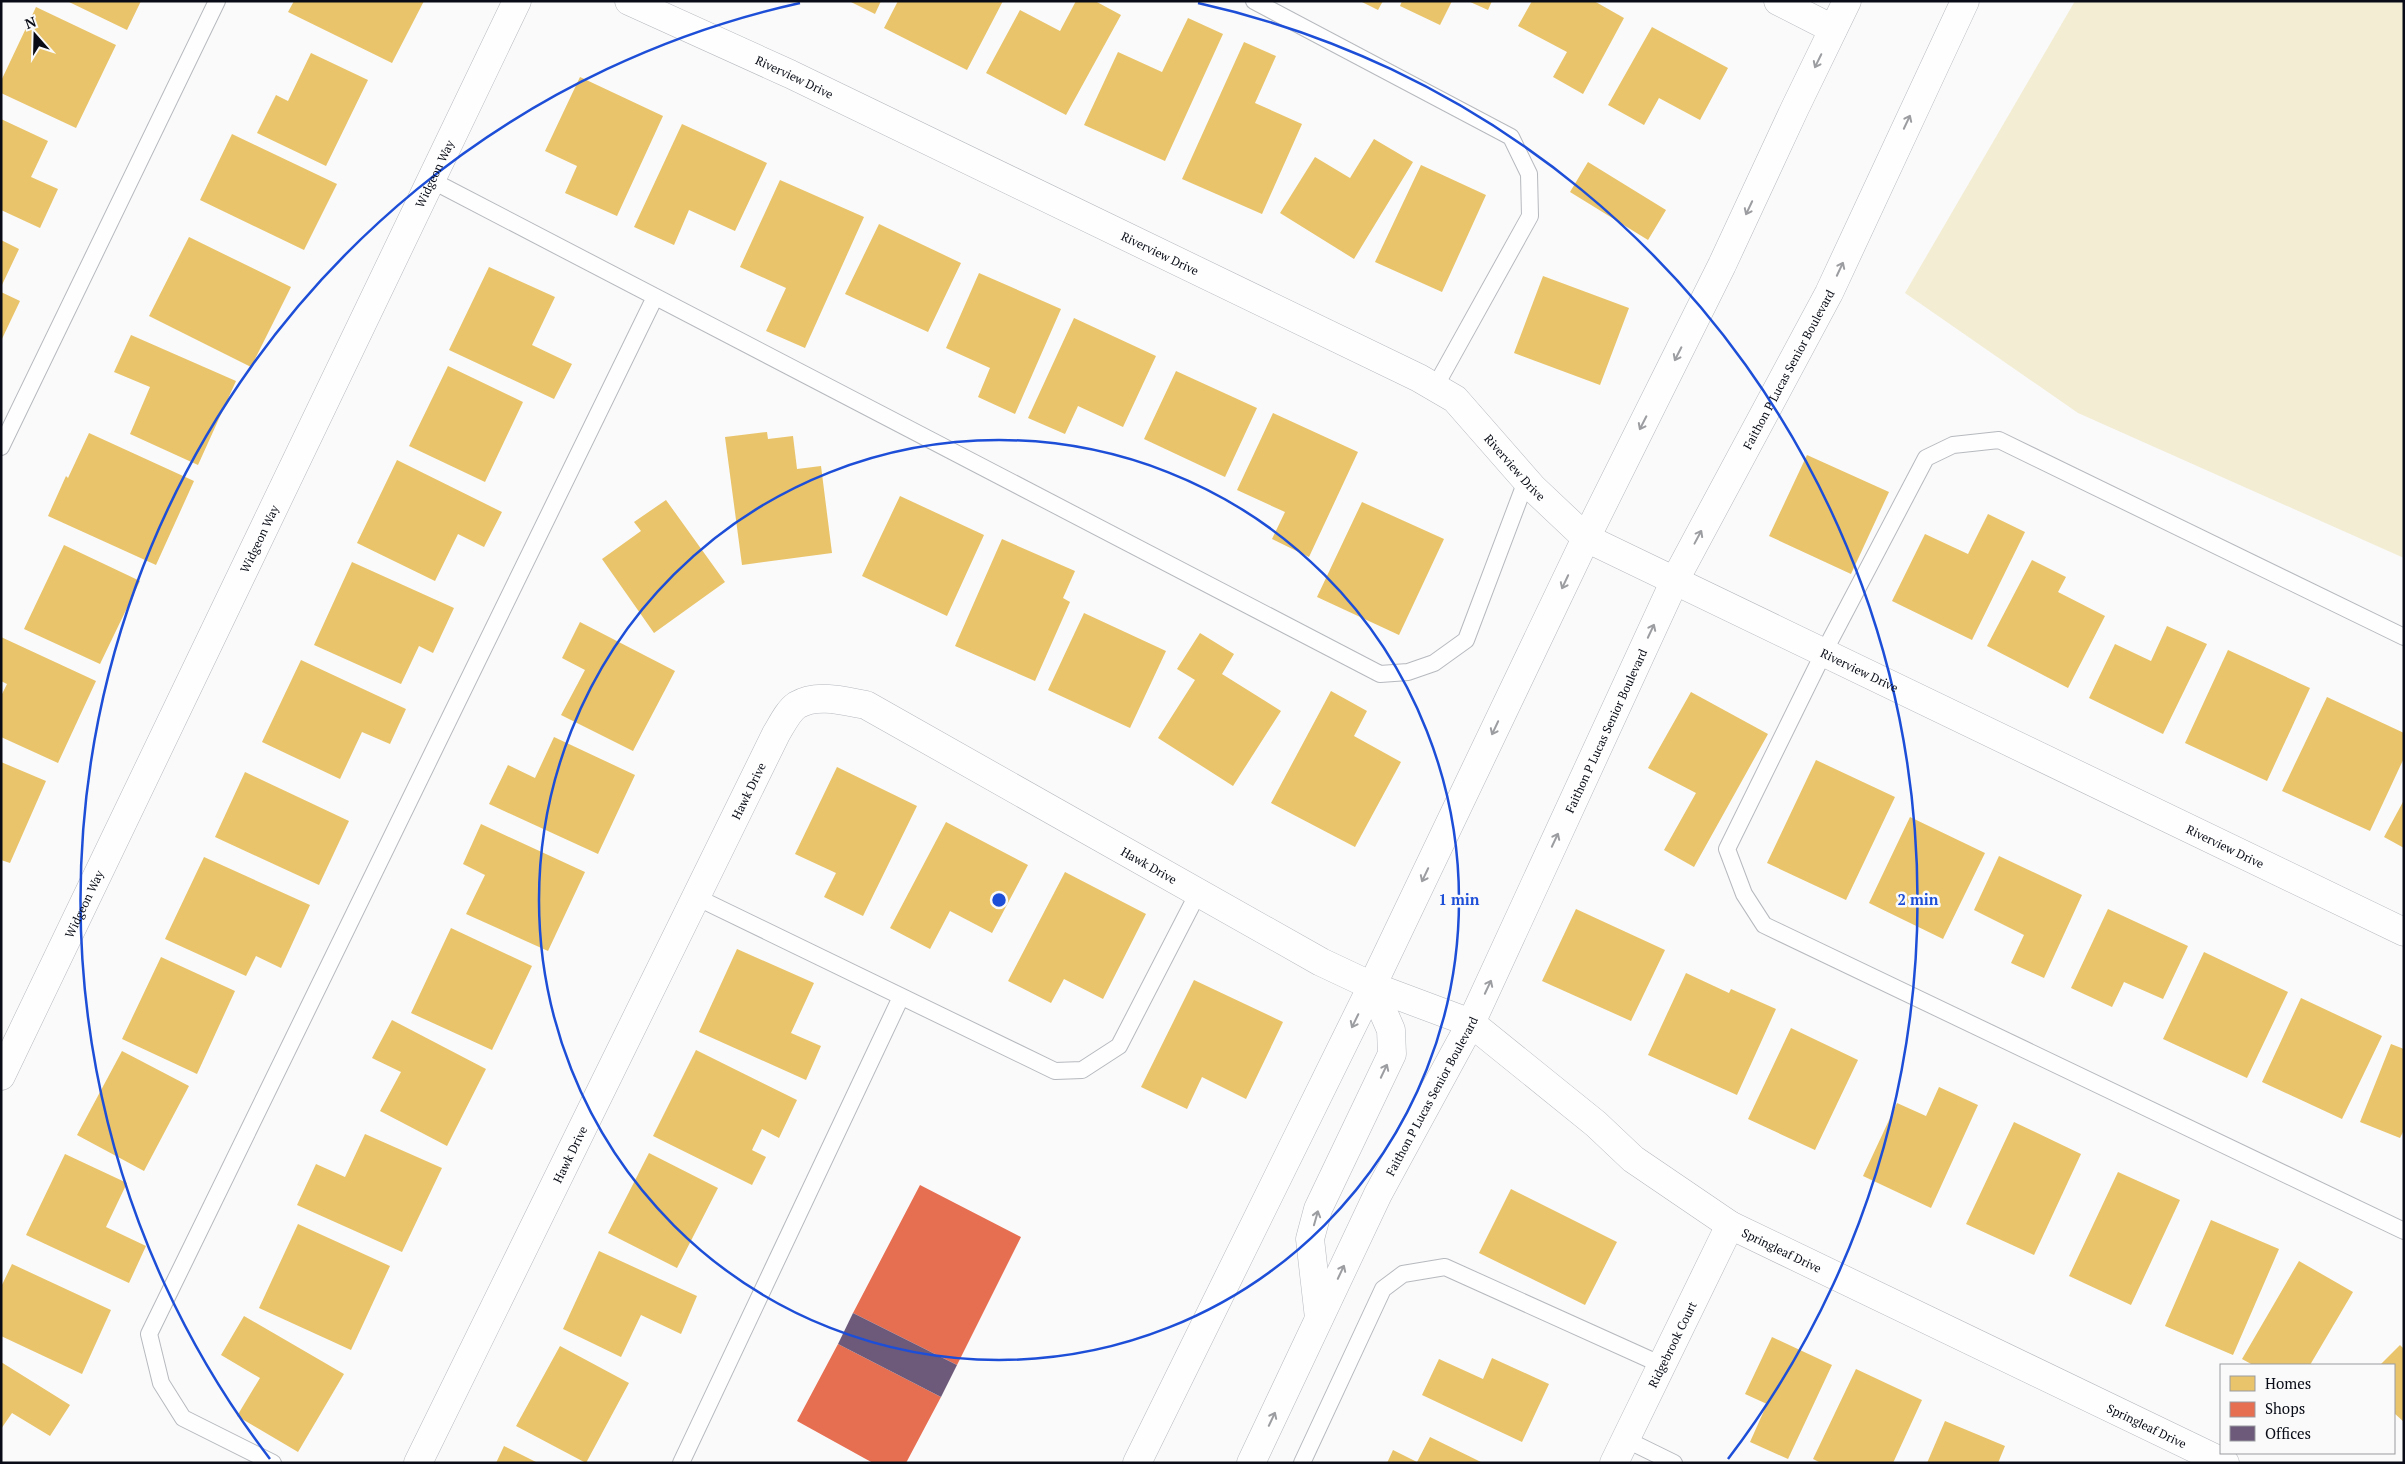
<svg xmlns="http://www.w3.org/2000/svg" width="2405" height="1464" viewBox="0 0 2405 1464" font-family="'PT Serif',serif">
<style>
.green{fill:#f3edd4}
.homes{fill:#e9c46a}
.shops{fill:#e76f51}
.offices{fill:#6d597a}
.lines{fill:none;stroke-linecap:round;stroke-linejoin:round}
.service-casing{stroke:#b6b9be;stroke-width:18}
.minor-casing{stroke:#b6b9be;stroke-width:29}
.secondary-casing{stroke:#b6b9be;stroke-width:29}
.service{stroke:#fefefe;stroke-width:16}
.minor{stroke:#fefefe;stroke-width:28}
.secondary{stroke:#fefefe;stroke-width:28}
.oneway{stroke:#9c9da1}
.ring{fill:none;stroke:#1d4ed8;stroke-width:2.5}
.labels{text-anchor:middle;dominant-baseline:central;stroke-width:5;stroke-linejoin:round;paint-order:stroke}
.street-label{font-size:12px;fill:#090c16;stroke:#fafafa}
.centre{fill:#1d4ed8;stroke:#fafafa;stroke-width:2.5}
.ring-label{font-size:15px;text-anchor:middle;font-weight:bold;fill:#1d4ed8;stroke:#fafafa;stroke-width:5;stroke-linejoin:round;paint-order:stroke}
</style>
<rect width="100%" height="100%" fill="#fafafa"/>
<path class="green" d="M2075,1h329v557l-326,-145 -173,-120z"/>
<path class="homes" d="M67,1h74l-14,29z
M294,1h130l-32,62 -104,-51z
M849,1h32l-6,13z
M898,1h105l-36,69 -83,-42z
M1076,1h19l26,14 -55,100 -80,-42 34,-63 40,21z
M1360,1h23l-5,9z
M1402,1h50l-12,24 -40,-19z
M1468,1h24l-4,9z
M1532,1h62l30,17 -41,76 -30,-17 14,-25 -49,-26z
M36,7l80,38 -40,83 -75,-35v-12z
M1188,18l35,16 -58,127 -81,-36 34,-73 44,20z
M1652,27l76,41 -28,52 -41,-22 -15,27 -36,-20z
M1244,42l32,14 -21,47 47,21 -40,90 -80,-35z
M311,53l57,27 -42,86 -69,-33 19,-38 12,6z
M580,77l83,39 -46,100 -52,-23 12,-27 -32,-15z
M1,119l47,22 -17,36 27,12 -18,39 -39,-18z
M682,124l85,39 -32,68 -46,-21 -15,35 -40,-18z
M232,134l105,50 -33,66 -104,-50z
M1374,139l39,23 -59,97 -74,-46 35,-56 35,21z
M1588,162l78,48 -18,30 -78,-48z
M1421,165l65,30 -44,97 -67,-30z
M780,180l84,37 -59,131 -39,-17 20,-43 -46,-21z
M879,224l82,39 -33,69 -83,-38z
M189,237l102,50 -40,80 -102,-51z
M1,240l18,9 -18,38z
M489,267l66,30 -23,48 40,19 -18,35 -105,-49z
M979,273l82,36 -46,105 -37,-17 12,-29 -44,-20z
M1543,276l86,32 -29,77 -86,-32z
M1,292l19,9 -19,40z
M1074,318l82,38 -33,71 -45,-21 -13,28 -37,-16z
M131,335l105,46 -38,84 -68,-31 20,-47 -36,-15z
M448,366l75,36 -38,80 -76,-36z
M1176,371l81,37 -32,69 -81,-38z
M1273,413l85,39 -49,105 -37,-18 13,-27 -48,-22z
M767,432l1,7 25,-3 4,33 24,-3 11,87 -90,12 -17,-128z
M89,433l105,48 -38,84 -108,-49 18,-40 2,2z
M1807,455l82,37 -38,82 -82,-38z
M397,460l105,52 -18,35 -26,-13 -23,47 -78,-38z
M900,496l84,39 -37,81 -85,-40z
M666,500l59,82 -71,51 -52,-74 39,-28 -7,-9z
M1362,502l82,37 -45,96 -82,-38z
M1988,514l37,18 -53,108 -80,-39 33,-67 43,20z
M1002,539l73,32 -12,27 7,4 -35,79 -80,-35z
M64,545l76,36 -40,83 -76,-35z
M2032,560l34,17 -8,15 47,24 -37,72 -81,-42z
M352,562l102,46 -21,45 -14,-7 -18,38 -87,-39z
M1084,613l82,38 -36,77 -82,-38z
M580,622l95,49 -42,80 -72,-36 24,-45 -23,-12z
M2167,626l40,18 -44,90 -74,-36 26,-54 36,17z
M1200,633l34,21 -12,20 59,37 -48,75 -75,-48 37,-58 -18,-11z
M1,637l95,44 -38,82 -57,-26v-41l6,-12 -6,-3z
M2228,650l82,38 -43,93 -82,-38z
M301,660l105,49 -16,35 -28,-12 -22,47 -78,-37z
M1331,691l36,20 -13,25 47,26 -46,85 -84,-44z
M1691,692l77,42 -74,133 -30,-17 32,-57 -48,-25z
M2327,697l77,36v25l-34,73 -88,-40z
M554,737l81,38 -37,79 -109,-50 19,-39 27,13z
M1816,760l79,37 -49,103 -79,-37z
M1,762l45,19 -36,82 -9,-3z
M837,767l80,39 -54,110 -39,-19 12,-24 -41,-19z
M245,772l104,49 -30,64 -104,-48z
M2404,800v48l-20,-11z
M1910,817l75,36 -42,86 -74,-36z
M946,822l82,43 -36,68 -42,-22 -20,38 -40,-21z
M481,824l104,48 -37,79 -82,-37 19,-39 -22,-11z
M1999,856l83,39 -38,83 -33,-15 13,-28 -50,-25z
M204,857l106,48 -29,63 -25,-12 -10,20 -81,-37z
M1065,872l81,42 -43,85 -39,-20 -13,24 -43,-22z
M1576,909l89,41 -34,71 -89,-40z
M2108,909l80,37 -25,53 -39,-17 -12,25 -41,-19z
M451,928l81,38 -40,84 -81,-37z
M737,949l77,34 -23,50 30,13 -15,34 -107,-48z
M2204,952l84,40 -41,86 -84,-39z
M161,957l74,34 -38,83 -75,-35z
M1686,973l43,20 2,-4 45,20 -39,86 -89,-40z
M1194,980l89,42 -37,77 -44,-22 -15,32 -46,-22z
M2301,998l81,38 -40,83 -80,-37z
M392,1020l94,49 -39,77 -67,-35 21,-39 -29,-14z
M1791,1028l67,32 -43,90 -67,-31z
M2391,1044l13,5v81l-4,8 -40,-16z
M696,1050l101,50 -18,38 -17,-9 -10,21 14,7 -14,28 -99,-49z
M122,1051l67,35 -45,85 -67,-36z
M1939,1087l39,18 -47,103 -68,-32 34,-73 29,13z
M2014,1122l67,32 -47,101 -68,-31z
M365,1134l77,34 -40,84 -105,-47 19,-41 29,13z
M649,1153l69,35 -41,80 -69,-35z
M65,1154l62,29 -21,44 40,19 -17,37 -103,-48z
M2118,1172l62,28 -49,105 -62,-29z
M1511,1189l106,53 -32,63 -106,-52z
M2211,1220l68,29 -46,106 -68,-29z
M298,1224l92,42 -39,84 -92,-42z
M599,1251l98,45 -16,38 -40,-19 -20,42 -58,-28z
M2299,1261l54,31 -43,73h-57l-11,-6z
M12,1264l99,46 -29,64 -81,-38v-49z
M244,1316l100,58 -46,78 -61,-36 23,-38 -39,-23z
M1772,1337l60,28 -44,94 -38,-17 17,-38 -22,-10z
M2400,1345l4,4v73l-10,-9v-48h-14z
M560,1346l69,37 -43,80 -70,-37z
M1492,1358l57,26 -27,58 -100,-47 17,-36 44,20z
M1,1362l69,43 -20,31 -38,-23 -11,16z
M1856,1369l66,31 -29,63h-72l-8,-4z
M1945,1421l60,25 -7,17h-71z
M1430,1437l53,26h-96l6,-13 24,12z
M504,1446l34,17h-42z"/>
<path class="shops" d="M920,1185l101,52 -64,128 -104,-52z
M838,1344l103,53 -35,66h-33l-76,-42z"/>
<path class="offices" d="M853,1313l104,52 -16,32 -103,-53z"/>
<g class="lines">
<defs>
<path id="service" d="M1254,1l257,136 18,37 1,42 -95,171
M431,180l949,494 28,-2 26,-9 32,-23 60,-159
M1,447l216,-446
M2404,637l-405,-197 -46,5 -27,13 -102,194 -97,197 17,45 20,31 640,306
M696,897l359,174 27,-1 37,-24 79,-153
M1625,1439l49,24
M273,1463l-90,-45 -22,-35 -12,-49 506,-1037
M681,1463l220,-466
M1302,1463l81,-174 20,-15 42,-7 217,98"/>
<g id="minor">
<path id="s1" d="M629,1l161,73 629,304 36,21 78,89 53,50 818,394"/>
<path d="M1778,1l55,28"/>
<path id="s2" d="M1,1076l516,-1075"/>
<path id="s3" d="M418,1463l358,-729c5,-8 12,-23 21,-29 20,-12 47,-4 69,0l455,257 51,24 99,37 125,101 37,35 97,66 495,238"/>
<path id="s4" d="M1614,1463l116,-238"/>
</g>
<g id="secondary">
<path d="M1319,1318l-9,-79 8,-30 74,-155 -1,-24 -19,-44"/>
<path d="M1137,1463l235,-477 214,-448 136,-273 73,-157 52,-107"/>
<path id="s5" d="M1251,1463l127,-269 93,-171 204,-443 154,-287 136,-292"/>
</g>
</defs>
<use href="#service" class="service-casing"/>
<use href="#minor" class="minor-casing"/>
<use href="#secondary" class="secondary-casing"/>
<use href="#service" class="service"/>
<use href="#minor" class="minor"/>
<use href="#secondary" class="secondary"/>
</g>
<defs><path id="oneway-shaft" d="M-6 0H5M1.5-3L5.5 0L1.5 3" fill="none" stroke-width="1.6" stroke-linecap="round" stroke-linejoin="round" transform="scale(1.25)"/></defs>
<g class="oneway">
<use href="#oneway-shaft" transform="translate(1818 61) rotate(116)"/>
<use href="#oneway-shaft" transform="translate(1907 122) rotate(-65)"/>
<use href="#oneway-shaft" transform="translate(1749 208) rotate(115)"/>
<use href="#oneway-shaft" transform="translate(1840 269) rotate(-65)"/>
<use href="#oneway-shaft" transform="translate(1678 354) rotate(117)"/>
<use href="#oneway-shaft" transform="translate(1643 423) rotate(117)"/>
<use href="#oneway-shaft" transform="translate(1698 537) rotate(-62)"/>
<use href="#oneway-shaft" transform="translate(1565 582) rotate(115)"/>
<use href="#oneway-shaft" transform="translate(1651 631) rotate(-65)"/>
<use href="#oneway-shaft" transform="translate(1495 728) rotate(115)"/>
<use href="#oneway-shaft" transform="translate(1555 840) rotate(-65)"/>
<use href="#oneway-shaft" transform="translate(1425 875) rotate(115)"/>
<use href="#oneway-shaft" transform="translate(1488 987) rotate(-65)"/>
<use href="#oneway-shaft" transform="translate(1355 1021) rotate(116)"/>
<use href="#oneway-shaft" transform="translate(1384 1071) rotate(-65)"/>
<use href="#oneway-shaft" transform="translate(1316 1218) rotate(-74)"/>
<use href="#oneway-shaft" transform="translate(1341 1272) rotate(-65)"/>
<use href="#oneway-shaft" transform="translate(1272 1419) rotate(-65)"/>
</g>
<g class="ring">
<circle cx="999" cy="900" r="460"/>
<path d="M270 1459A919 919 0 0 1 800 3M1198 3A919 919 0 0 1 1728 1459"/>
</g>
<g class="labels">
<g class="street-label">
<text stroke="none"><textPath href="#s1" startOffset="182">Riverview Drive</textPath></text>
<text stroke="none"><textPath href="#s2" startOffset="1001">Widgeon Way</textPath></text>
<text stroke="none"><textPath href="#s1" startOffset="588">Riverview Drive</textPath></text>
<text stroke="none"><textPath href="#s5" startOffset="1219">Faithon P Lucas Senior Boulevard</textPath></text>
<text stroke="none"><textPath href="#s1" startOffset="1008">Riverview Drive</textPath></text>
<text stroke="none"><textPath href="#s2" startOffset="596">Widgeon Way</textPath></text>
<text stroke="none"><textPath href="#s1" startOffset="1412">Riverview Drive</textPath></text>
<text stroke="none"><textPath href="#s5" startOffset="814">Faithon P Lucas Senior Boulevard</textPath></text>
<text stroke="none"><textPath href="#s3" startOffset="749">Hawk Drive</textPath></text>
<text stroke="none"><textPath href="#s1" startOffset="1818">Riverview Drive</textPath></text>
<text stroke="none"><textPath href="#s3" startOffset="1244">Hawk Drive</textPath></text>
<text stroke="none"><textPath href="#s2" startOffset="191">Widgeon Way</textPath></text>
<text stroke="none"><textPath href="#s5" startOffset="409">Faithon P Lucas Senior Boulevard</textPath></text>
<text stroke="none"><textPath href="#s3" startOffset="344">Hawk Drive</textPath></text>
<text stroke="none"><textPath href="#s3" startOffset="1990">Springleaf Drive</textPath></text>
<text stroke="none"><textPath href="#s4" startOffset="132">Ridgebrook Court</textPath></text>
<text stroke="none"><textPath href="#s3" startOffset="2395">Springleaf Drive</textPath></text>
</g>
</g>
<circle cx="999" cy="900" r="8" class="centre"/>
<g class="ring-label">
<text x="1459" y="905">1 min</text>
<text x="1918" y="905">2 min</text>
</g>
<rect width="2405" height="1464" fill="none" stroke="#090c16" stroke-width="5"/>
<rect x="2220" y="1364" width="175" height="90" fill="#fafafa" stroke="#9a9b9f"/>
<rect x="2230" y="1376" width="25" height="15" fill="#e9c46a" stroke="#9a9b9f"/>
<text x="2265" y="1389" font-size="15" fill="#090c16">Homes</text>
<rect x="2230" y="1402" width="25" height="15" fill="#e76f51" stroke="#9a9b9f"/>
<text x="2265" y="1414" font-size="15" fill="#090c16">Shops</text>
<rect x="2230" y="1426" width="25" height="15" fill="#6d597a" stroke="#9a9b9f"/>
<text x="2265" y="1439" font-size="15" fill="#090c16">Offices</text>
<g transform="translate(35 35) rotate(340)" stroke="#fafafa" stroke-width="4" paint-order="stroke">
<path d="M0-4L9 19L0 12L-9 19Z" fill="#090c16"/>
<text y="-8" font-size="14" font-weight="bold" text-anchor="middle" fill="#090c16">N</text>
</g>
</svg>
